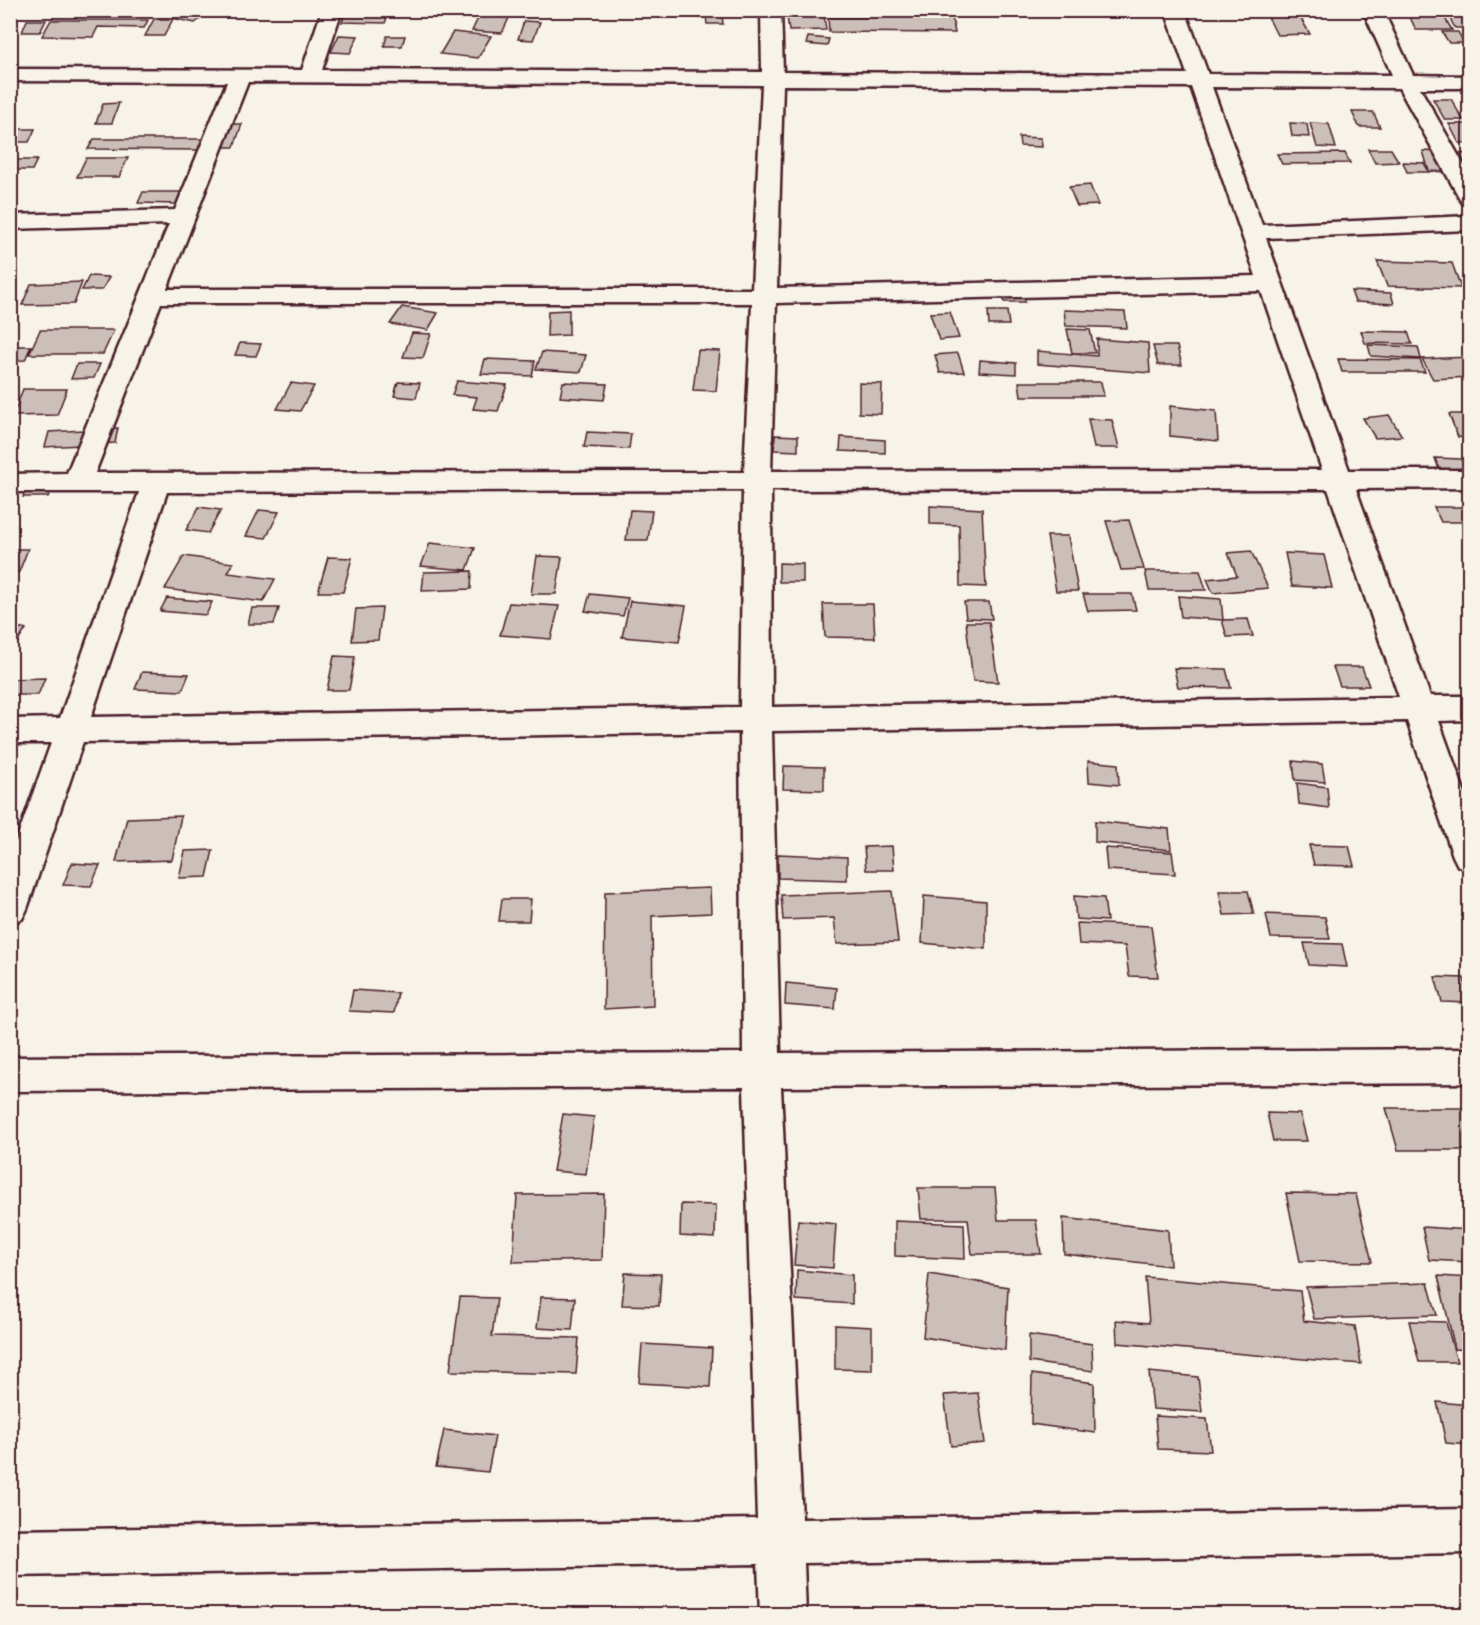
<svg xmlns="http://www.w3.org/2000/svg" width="1480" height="1625" viewBox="0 0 1480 1625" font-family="'Architects Daughter',sans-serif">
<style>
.building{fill:#ccbfb9;stroke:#4a1f2b;stroke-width:1.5}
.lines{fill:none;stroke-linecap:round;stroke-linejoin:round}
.minor-casing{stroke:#4a1f2b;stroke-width:5}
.minor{fill:#f7f3e8;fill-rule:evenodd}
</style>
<rect width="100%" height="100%" fill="#f7f3e8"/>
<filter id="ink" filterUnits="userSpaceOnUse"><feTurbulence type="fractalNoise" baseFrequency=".0167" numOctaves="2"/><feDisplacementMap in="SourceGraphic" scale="12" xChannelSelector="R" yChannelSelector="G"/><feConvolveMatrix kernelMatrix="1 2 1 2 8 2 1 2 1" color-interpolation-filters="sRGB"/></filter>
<g filter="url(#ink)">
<path class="building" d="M1446,11h15l9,17h-15z
M180,12l23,5 -8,6 -23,-5z
M1408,13h34l10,17h-36z
M345,14l43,1 -3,8 -43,-1z
M824,15l2,15 -37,1 -2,-15z
M479,16l30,2 -7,15 -30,-2z
M706,16h16l1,8h-16z
M828,17h124l3,16 -126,-1z
M1268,17h32l10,17 -33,1z
M154,19h19l-9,17h-19z
M27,20h19l-6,12h-18z
M51,20h97l-4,8 -46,-1 -5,10 -51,-1z
M524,21l16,1 -7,18 -15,-1z
M453,32l38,4 -13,22 -38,-4z
M1442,32h16l6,11h-15z
M339,35l19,1 -8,17 -19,-1z
M387,36h18l-3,10h-18z
M808,37l21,2 -2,7 -21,-2z
M1433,99h18l12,21h-18z
M119,103l-7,20h-16l7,-19z
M1352,112h21l7,15h-21z
M1290,123l17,1 2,13 -17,-1z
M1310,123l19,1 7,24 -19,-1z
M221,124h21l-8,23h-21z
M1449,124h21v19h-11z
M15,129h20l-6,13h-19z
M1019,137l22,1 1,9 -22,-1z
M94,139h110l-5,11 -111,-1z
M1368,149h23l8,13 -24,1z
M1423,151l47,3v19l-41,-2z
M1345,153l5,10 -68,1 -5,-10z
M86,158h42l-9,19h-42z
M17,160h20l-5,10h-20z
M1403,162l21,1 5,9h-22z
M1090,185l8,20 -21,1 -8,-19z
M143,192h38l-5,12 -38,-1z
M1377,261l75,2 9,25 -74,-2z
M89,276l20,1 -7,13h-20z
M82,282l-8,22 -52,1 9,-21z
M1023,288l2,14h-21l-2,-13z
M1351,291l40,2 3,11 -39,-2z
M402,307l36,6 -10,17 -38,-6z
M569,310v25l-22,1 1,-25z
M1064,310l61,2 2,16 -61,-2z
M988,311h19l2,14h-20z
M950,312l9,26 -20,2 -9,-27z
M1067,329l23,1 5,23h-23z
M40,330h74l-11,24h-74z
M1361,331l47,1 4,12 -47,-1z
M412,333l19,1 -8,24 -20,-1z
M1097,339l51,4 2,30 -113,-9v-13l60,5z
M240,343l21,1 -5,12 -21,-1z
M1368,345l50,2 3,12 -50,-3z
M10,346h21l-6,14 -15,1z
M1153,346h24l5,19h-24z
M698,350l22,1 -4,40 -23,-1z
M542,352l44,3 -5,17 -45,-3z
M958,353l6,19 -24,1 -5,-18z
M1470,357v20l-37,2 -11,-20z
M485,359l50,2 -3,15 -51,-2z
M1338,359l82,1 5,12h-83z
M980,360l36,3v11l-37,-2z
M77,364h23l-6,14 -23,1z
M457,381l50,4 -9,26 -25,-2 4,-12 -25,-2z
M398,382l22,1 -4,15 -22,-2z
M563,382l44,2 -3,16 -44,-3z
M1019,382h82l3,14h-83z
M291,383l23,3 -14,25 -23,-2z
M859,383l23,1 -1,30 -22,-1z
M23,389h44l-10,26 -44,1z
M1170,406l46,5 2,30 -48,-5z
M1449,414h21v24l-12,-1z
M1389,415l13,21 -27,2 -12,-20z
M1088,419l24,1 7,28h-25z
M118,428l-3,15 -70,4 4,-15z
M587,432l44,2 -2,15 -45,-2z
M775,435l23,1v15l-24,-1z
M841,437l44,3v13l-45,-2z
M1435,458l26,1 5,14 -26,-1z
M55,478l-7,19h-25l7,-18z
M930,506l52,3 4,78 -26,-1 -1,-61 -29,-1z
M199,507l22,3 -13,23 -22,-3z
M1434,507h36v15h-29z
M259,510l20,2 -13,26 -20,-2z
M630,510l22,1 -4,29h-22z
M1129,520l15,49 -23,1 -15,-49z
M1047,536h21l10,55h-22z
M430,543l45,5 -8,22 -46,-4z
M10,549h18l-9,23h-9z
M1251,551l17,37 -55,5 -6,-14 30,-3 -9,-23z
M1285,553l39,2 8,33 -40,-2z
M184,556l49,7 -5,10 47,6 -12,23 -98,-13z
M537,556l25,1 -6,37h-25z
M328,557l24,1 -9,34h-25z
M779,563l24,1v18h-24z
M472,571l-1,18 -49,2 2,-19z
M1145,571h55l6,19h-57z
M590,594l38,4 -5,18 -38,-5z
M1083,594h49l4,16 -48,1z
M1178,596l43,3 2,21 -42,-3z
M167,598l45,4 -6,13 -46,-4z
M630,601l56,5 -7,36 -57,-5z
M964,602h25l3,17 -26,-1z
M509,603l50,3 -8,33 -51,-4z
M823,604h50l2,34 -50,-1z
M252,608h27l-5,16h-26z
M382,608l-4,32 -26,1 4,-32z
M1248,619l5,17 -26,1 -5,-17z
M966,622h23l9,60 -25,-1z
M10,627l16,2 -11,17h-5z
M334,656l21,1 -6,33h-22z
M1333,667h29l7,19h-29z
M1174,668l52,1 5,19 -53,-1z
M142,672l47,2 -7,17 -47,-2z
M45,678l-7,17h-28v-16z
M1088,761l30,3 1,21 -30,-3z
M1293,761l29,3 3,18 -30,-2z
M784,766l40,1v23l-41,-1z
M1297,783l30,4 2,21 -30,-4z
M181,816l-9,44 -56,2 11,-44z
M1095,821l74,8 2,21 -76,-8z
M1309,845l40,1 5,20 -40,-1z
M892,846l2,24h-28l-2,-23z
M1105,848l67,4 3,22 -68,-4z
M213,850l-6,27 -28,1 6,-27z
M778,854l69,3v23l-69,-2z
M72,863l28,2 -9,21 -28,-1z
M710,888l1,25 -59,3 1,90 -49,3 1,-117z
M892,891l6,51 -61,2 -3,-26 -51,2 -2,-25z
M1219,891h29l6,23 -30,1z
M924,896l62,5v48l-64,-6z
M1074,896l30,2 3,23 -31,-2z
M502,899h29l-2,22h-30z
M1266,914l59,3 5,22 -59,-1z
M1077,923l74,3 7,51 -29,-1 -4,-30 -46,-2z
M1304,943l38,1 5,23 -38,-2z
M1435,977l29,1 6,25 -28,-1z
M786,983l51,5 -2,21 -50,-4z
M353,990l45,3 -4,20 -45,-2z
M1386,1108h84v42h-72z
M1267,1113l33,1 7,27h-34z
M563,1114l31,3 -8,57 -33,-3z
M918,1188h77l3,32h38l5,34h-69l-4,-35h-47z
M1286,1193l70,1 16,68 -72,-1z
M604,1194l-2,66 -89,2 4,-67z
M681,1204l35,1 -1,33 -35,-2z
M1063,1218l105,12 2,36 -106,-12z
M798,1220l38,4 -3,44 -39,-3z
M895,1221l69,3 1,35 -70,-3z
M1422,1227l48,3v32l-41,-2z
M797,1270l55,5v29l-56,-4z
M625,1273l36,1 -2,32 -37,-1z
M929,1274l79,13 -3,63 -82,-13z
M1438,1276l32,2v72l-15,-1z
M1145,1277l155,14 4,30 51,5 6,38 -244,-21 -1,-23 33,3z
M1428,1283l9,32 -123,4 -8,-32z
M460,1297l37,1 -5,38 87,2 -3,36 -126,-3z
M541,1297l34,1 -3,32 -35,-2z
M1409,1321l37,1 11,40h-38z
M835,1325l37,2v43l-37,-1z
M1029,1335l63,9 1,27 -64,-9z
M642,1344l70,4 -2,39 -71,-4z
M1149,1372l49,5 4,35 -49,-3z
M1032,1374l62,9 1,50 -64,-9z
M978,1393l7,50 -34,3 -7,-51z
M1437,1402l33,3v40l-24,-2z
M1155,1416l52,3 4,32 -53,-2z
M444,1430l51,6 -7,36 -52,-5z"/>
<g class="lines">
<defs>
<path id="minor" d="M322,10h20l-20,60 440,2 -1,-62h20l2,62 404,2 -22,-64h20l23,64 184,1 -29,-65h20l30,65 57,1v12h-50l50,88v28l-8,-2 -3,-5 -60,-109 -187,-1 50,138 208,-9v14l-204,8 83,232h121v18l-114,1 74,207h40v24l-31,1 31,86v63l-12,-4 -5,-10 -46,-135 -635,10 8,322 690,-4v34l-689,4 21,432 668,-10v44l-666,10 2,51h-46l-2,-50 -748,12v-46l747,-11 -13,-432 -734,4v-34l733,-4 -3,-321 -657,10 -56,167 -5,10 -12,5v-66l41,-115h-41v-24l50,-1 79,-226h-129v-18l57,-1 102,-249 -159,5v-14l165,-5 52,-128 -217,-1v-12l292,1zM248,82l514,3 -10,204h-585zM783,85l408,2 65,189 -479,12zM1261,291l61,179 -551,1 5,-168zM161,303h591l-8,169 -649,1zM1328,489l71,208 -627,10 -1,-217zM743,490l-3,217 -649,10 76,-225z"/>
</defs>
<use href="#minor" class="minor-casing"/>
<use href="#minor" class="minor"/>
</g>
</g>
<rect width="1480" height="1625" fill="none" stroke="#f7f3e8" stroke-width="36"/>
<rect x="18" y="18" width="1444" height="1589" fill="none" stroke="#4a1f2b" stroke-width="2" filter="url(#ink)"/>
</svg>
